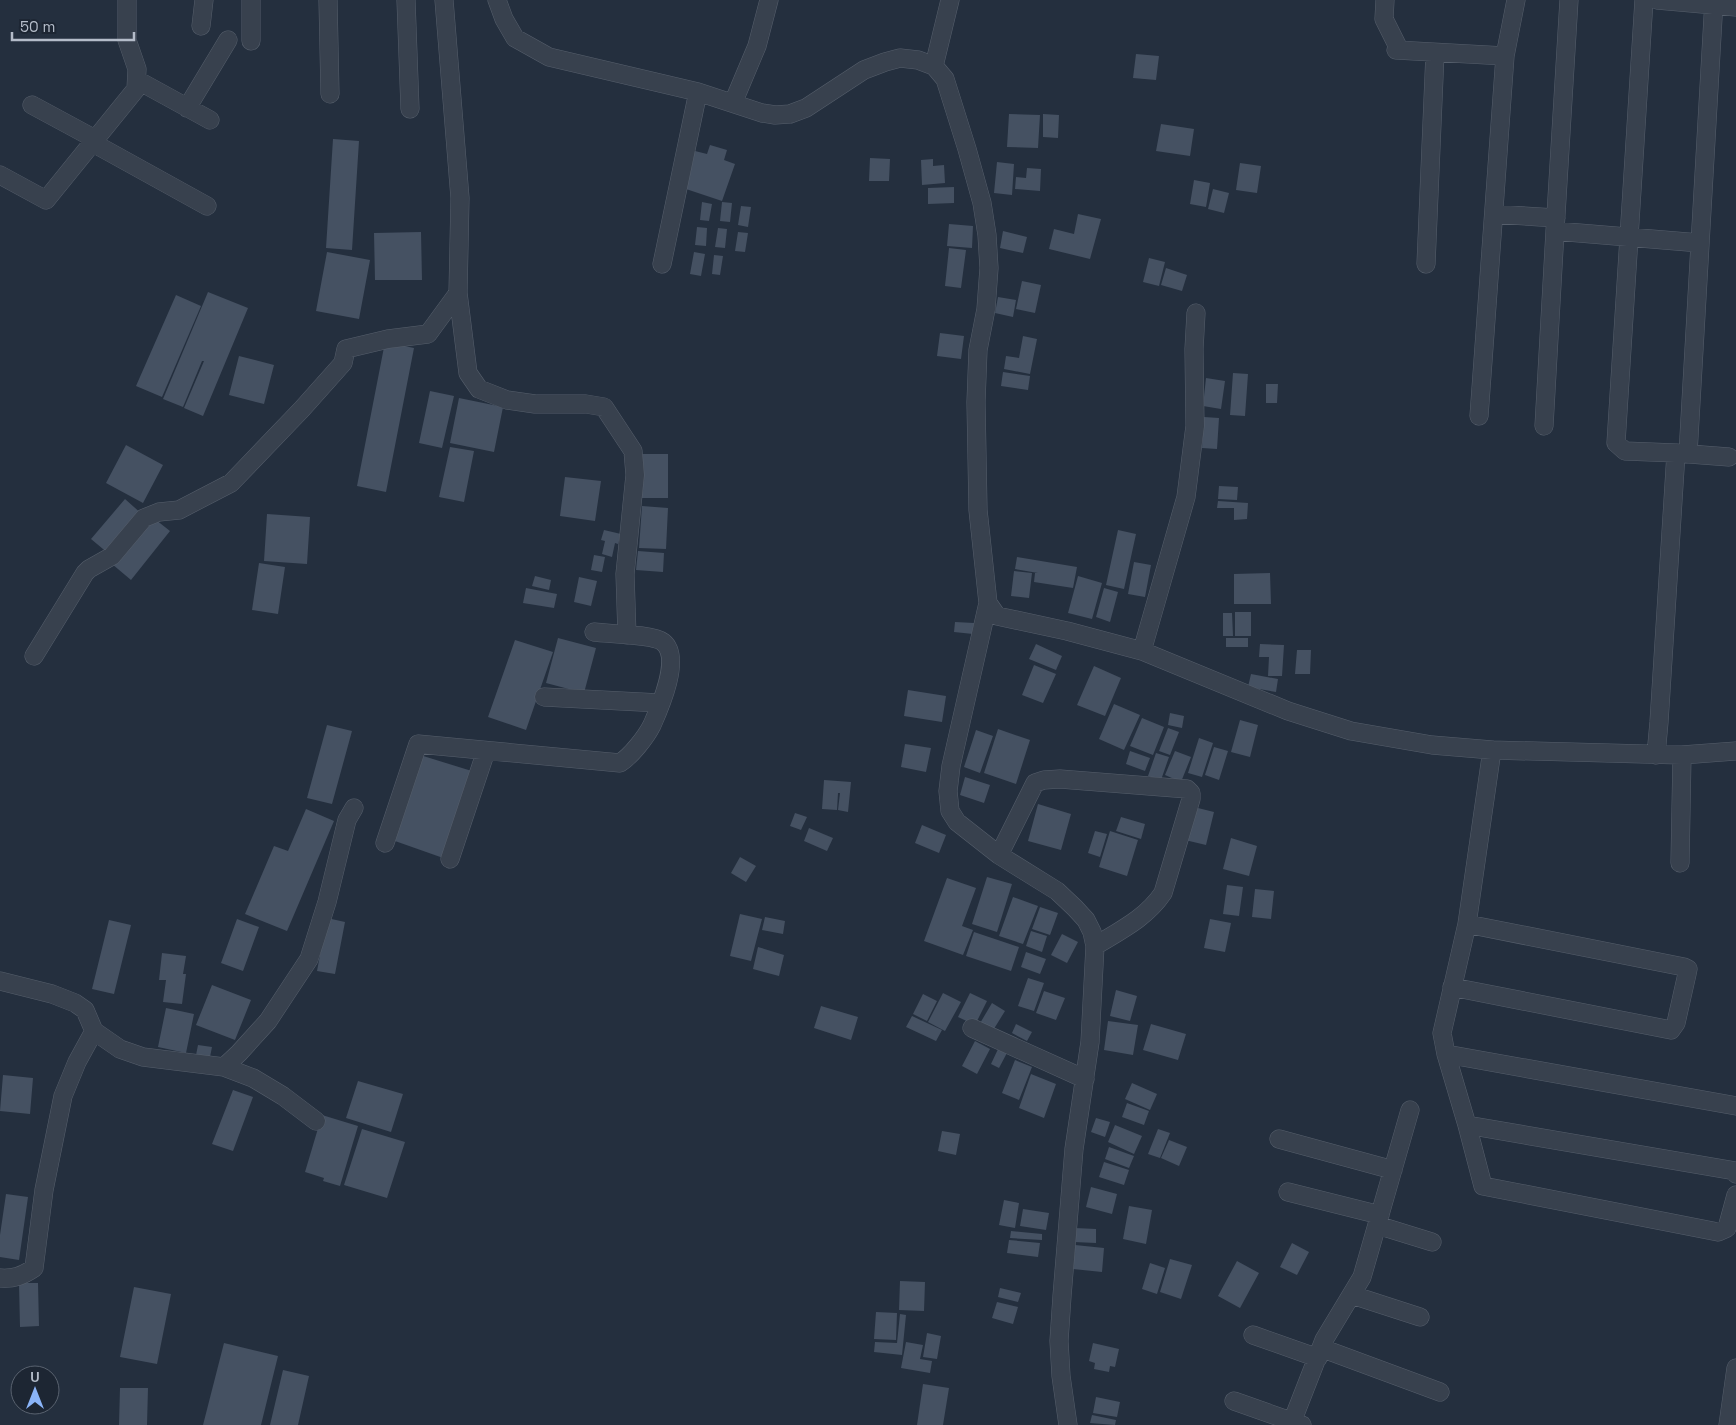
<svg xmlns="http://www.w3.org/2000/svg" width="1736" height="1425" viewBox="0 0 1736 1425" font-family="'Space Grotesk',sans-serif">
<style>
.building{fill:#455162}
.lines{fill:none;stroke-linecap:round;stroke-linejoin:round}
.minor-casing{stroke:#565f6c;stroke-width:19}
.minor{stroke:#38414e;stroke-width:18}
</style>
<rect width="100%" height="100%" fill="#242f3e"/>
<path class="building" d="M1136,54l23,2 -3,24 -23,-2z
M1009,114l31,1 -2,33 -31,-1z
M1043,114l16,1 -1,23 -15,-1z
M1161,124l33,5 -4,27 -34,-5z
M333,139l26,2 -7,109 -26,-2z
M710,145l17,5 -3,10 11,4 -13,37 -39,-13 12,-37 12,3z
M870,158l20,1 -1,22h-20z
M933,159v7l11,-1 1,18 -23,2 -1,-25z
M997,162l17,2 -2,31 -18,-2z
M1240,163l21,3 -4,27 -21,-3z
M1027,168l14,1 -1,22 -25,-2 1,-12 10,1z
M1194,180l16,3 -4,24 -16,-3z
M954,187v16l-26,1v-16z
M1213,189l16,4 -5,20 -16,-4z
M702,202l10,2 -3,17 -9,-1z
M722,202l10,1 -2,19 -10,-1z
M741,206l10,1 -3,20 -10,-2z
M1078,214l23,5 -11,40 -41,-10 5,-20 20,5z
M949,224l24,2 -1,22 -25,-2z
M697,227l10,1 -1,18 -11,-1z
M718,228l9,1 -2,19 -10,-1z
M1003,231l24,6 -4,16 -23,-5z
M421,232l1,48h-47l-1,-47z
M738,232l10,1 -3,19 -10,-1z
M949,248l17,2 -5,38 -16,-2z
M327,252l43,8 -11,59 -43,-8z
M694,252l11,2 -4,22 -11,-2z
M714,255l9,1 -3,19 -8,-1z
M1149,258l16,4 -6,24 -16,-4z
M1166,268l21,7 -5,16 -21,-6z
M1022,281l19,4 -6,28 -19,-4z
M208,292l40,16 -45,108 -19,-8 20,-47h-2l-19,46 -20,-8z
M176,295l25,11 -39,91 -26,-11z
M998,297l18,3 -3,17 -18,-4z
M940,333l24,3 -3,23 -24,-3z
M1023,336l14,3 -7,35 -26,-5 2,-13 13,2z
M385,342l29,6 -28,144 -29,-6z
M239,356l35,9 -10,39 -35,-9z
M1003,372l27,4 -2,14 -27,-4z
M1233,373l15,1 -3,42 -15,-1z
M1206,378l19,3 -4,28 -18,-3z
M1266,384h12l-1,19h-11z
M430,391l24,5 -12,52 -23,-5z
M459,398l44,9 -9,45 -44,-9z
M1204,417l15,1 -2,31 -15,-1z
M126,445l37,20 -20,38 -37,-20z
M450,447l24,4 -10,51 -25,-5z
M641,454h27v44h-27z
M565,477l36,4 -6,40 -35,-5z
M1219,486l19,1 -1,13 -19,-1z
M125,499l18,16 -34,39 -18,-15z
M1218,501l30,2 -1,16 -13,1v-12h-17z
M642,506l26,2 -2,41 -27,-1z
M267,514l43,3 -3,47 -43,-3z
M151,516l19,15 -39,49 -19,-16z
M604,530l17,4 -3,10 -3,-1 -3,14 -10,-3 3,-13 -4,-1z
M1118,530l18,4 -12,55 -18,-4z
M638,551l26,2 -1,19 -27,-2z
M594,555l11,2 -3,15 -11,-2z
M1017,557l60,10 -4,21 -39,-6 1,-9h3l-23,-4z
M1134,562l17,3 -6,32 -17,-3z
M259,563l26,4 -7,47 -26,-4z
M1014,571l18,2 -3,25 -18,-2z
M1270,573l1,31h-37v-30z
M535,576l16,4 -2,10 -17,-4z
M1078,576l24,7 -10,36 -24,-6z
M579,577l18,4 -6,25 -17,-4z
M526,588l31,6 -3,14 -31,-5z
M1104,588l14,4 -8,30 -14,-5z
M1235,612h16v24h-16z
M1223,613h9l1,23h-10z
M955,622l19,1 -1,11 -19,-2z
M558,638l38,10 -12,45 -38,-10z
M1226,638h22v9h-22z
M515,640l38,12 -27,78 -38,-13z
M1036,644l26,12 -6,14 -27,-11z
M1260,644l24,1 -2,31h-14l1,-19h-10z
M1297,650h14l-1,24h-15z
M1034,665l22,9 -13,29 -21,-8z
M1094,666l27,12 -16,38 -28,-11z
M1251,674l27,5 -2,13 -28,-5z
M908,690l38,6 -4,26 -38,-6z
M1114,704l26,11 -16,35 -25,-11z
M1170,713l14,3 -2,12 -14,-3z
M1142,718l22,9 -11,28 -23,-9z
M1240,720l18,5 -8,32 -19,-5z
M327,725l25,6 -20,73 -25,-6z
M1168,728l11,4 -9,23 -11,-4z
M998,729l32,11 -14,44 -32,-11z
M976,730l17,6 -13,37 -16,-6z
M1199,738l14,5 -11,34 -14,-4z
M905,744l26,4 -5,24 -25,-5z
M1214,747l14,4 -9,29 -14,-5z
M1130,751l20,7 -5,13 -19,-7z
M1175,751l16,6 -10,25 -16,-7z
M1156,753l13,4 -8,23 -13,-4z
M420,755l55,17 -29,87 -51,-18 -4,-7z
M965,777l25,8 -6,18 -24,-8z
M824,780l27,2 -3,30 -10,-2 2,-17h-2l-1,17 -15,-1z
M1038,804l33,10 -10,36 -33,-9z
M1194,807l20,5 -8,33 -21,-5z
M306,809l28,12 -47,110 -42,-17 29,-68 14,5z
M795,813l12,4 -6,13 -11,-4z
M1121,817l24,7 -4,15 -25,-8z
M922,825l24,10 -7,18 -24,-10z
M809,828l24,10 -6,13 -23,-10z
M1095,831l12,3 -7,23 -12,-4z
M1110,831l28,9 -11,36 -28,-9z
M1231,838l26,8 -8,30 -26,-7z
M740,857l16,9 -10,16 -15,-9z
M987,877l25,7 -15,48 -25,-8z
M947,878l29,10 -14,38 11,4 -10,25 -39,-14z
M1227,885l16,2 -4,29 -16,-2z
M1255,889l19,2 -3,28 -19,-2z
M1013,897l25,9 -15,38 -24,-8z
M1040,907l18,6 -8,22 -18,-6z
M740,914l22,5 -11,42 -21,-5z
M765,917l20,4 -2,13 -21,-4z
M327,918l18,4 -10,52 -18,-3z
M237,919l22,8 -16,44 -22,-8z
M1210,919l21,4 -6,29 -21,-4z
M109,920l22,5 -17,69 -22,-5z
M1031,931l16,5 -5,16 -16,-6z
M974,932l45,15 -8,24 -45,-15z
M1062,934l16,8 -11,21 -16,-8z
M758,947l26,8 -5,21 -26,-7z
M1026,952l20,7 -6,15 -19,-7z
M162,953l24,3 -3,18h3l-4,30 -19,-2 3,-22h-7z
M1028,978l16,5 -10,28 -16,-5z
M212,985l39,15 -16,40 -39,-15z
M1116,990l21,6 -7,25 -20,-5z
M1044,991l21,7 -9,22 -20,-7z
M943,993l18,9 -16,29 -17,-9z
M970,993l17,8 -12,24 -17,-8z
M923,994l14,7 -10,20 -14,-7z
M992,1003l13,8 -13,21 -13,-7z
M821,1006l37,11 -7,23 -37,-12z
M166,1008l28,6 -8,39 -28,-6z
M912,1016l30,14 -6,11 -30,-14z
M1108,1021l30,4 -5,30 -29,-5z
M1016,1024l16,8 -5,9 -15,-8z
M1151,1024l35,10 -8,26 -35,-10z
M975,1041l15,8 -13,25 -15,-8z
M198,1045l14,2 -2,10 -14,-2z
M999,1047l9,4 -9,17 -8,-4z
M1015,1060l17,7 -13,33 -17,-7z
M1031,1074l25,10 -12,34 -25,-10z
M3,1075l30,3 -3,36 -30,-3z
M358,1081l45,13 -12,38 -45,-14z
M1132,1083l25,11 -7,16 -25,-11z
M233,1090l20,7 -20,54 -21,-7z
M1127,1103l22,8 -5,14 -22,-8z
M322,1115l36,11 -18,60 -17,-5 1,-3 -19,-6z
M1096,1118l14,4 -5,15 -14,-5z
M1115,1125l27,11 -8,18 -26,-12z
M362,1129l43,13 -18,56 -43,-13z
M1158,1129l12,4 -10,25 -12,-4z
M942,1131l18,3 -4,21 -18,-4z
M1169,1140l18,7 -8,19 -18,-8z
M1109,1147l25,9 -5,12 -24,-9z
M1104,1162l25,8 -5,15 -25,-8z
M1091,1187l26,7 -5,20 -26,-7z
M6,1194l22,3 -9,63 -19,-3v-22z
M1004,1200l15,3 -4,25 -16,-3z
M1129,1206l23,4 -6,34 -23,-5z
M1023,1209l26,4 -3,17 -26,-4z
M1075,1228l21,1v14l-22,-1z
M1011,1231l31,3v6l-32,-2z
M1009,1240l31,3 -2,14 -31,-4z
M1292,1243l17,9 -12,23 -17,-8z
M1075,1245l29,3 -2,24 -29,-3z
M1170,1259l22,6 -11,34 -21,-7z
M1237,1261l22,12 -19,35 -22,-12z
M1150,1263l15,5 -8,26 -15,-5z
M900,1281l25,1 -1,29 -25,-1z
M19,1283h19l1,43 -19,1z
M134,1287l37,7 -14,70 -37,-7z
M1000,1288l21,5 -3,9 -20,-5z
M997,1302l21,5 -5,17 -21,-6z
M876,1312l21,1 -1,27 -22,-1z
M900,1314l6,1 -4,40 -28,-3 1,-10 22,1z
M927,1333l14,3 -4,23 -14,-2z
M906,1342l17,3 -3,14 12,2 -2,12 -29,-5z
M224,1343l54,13 -17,69h-58z
M1093,1343l26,6 -4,18 -5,-1 -1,6 -15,-3 1,-6 -6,-2z
M283,1370l26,6 -11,49h-28z
M923,1384l26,4 -6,37h-26z
M120,1388h28l-1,37h-28z
M1096,1397l24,5 -3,15 -24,-4z
M1092,1415l24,5 -1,5 -25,-2z"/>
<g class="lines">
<defs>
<path id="minor" d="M328,0l2,94
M406,0l4,109
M444,0l16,198 -2,95 10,80 11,16 28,11 28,4h51l18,3 29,44 2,24 -10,99 2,61
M497,0l7,19 11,19 34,19 149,35 64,21 13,2 15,-1 16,-6 58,-38 21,-8 15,-4 18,2 16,6 11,13 22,70 15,54 5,32 2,33 -3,41 -8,41 -2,52 2,108 10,93 9,13 70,15 75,20 146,60 63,20 81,14 60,5 190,5 54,-4
M1385,0l-1,19 14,28 -2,3 109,6 11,-56
M1644,0l-28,443 9,8 51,2
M1657,0l79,7
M201,26l3,-26
M251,41v-41
M934,66l16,-66
M137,80l73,40
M733,103l24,-57 12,-46
M32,105l63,34
M187,108l41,-68
M93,143l114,63
M0,175l46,25 90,-111 1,-20 -10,-29v-40
M1494,214l62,4
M1555,231l14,-231
M662,264l36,-172
M1426,264l9,-211
M1479,416l26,-360
M1544,426l11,-195 145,12
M1688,454l26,-454
M988,603l-37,163 -3,25 2,20 7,11 42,33 58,36 18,17 11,12 6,12 3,14 -5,96 -16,107 -12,147 -3,45 2,35 7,49
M1142,651l44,-154 9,-71 -1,-77 2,-36
M34,656l51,-83 4,-4 23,-13 32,-38 15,-6 20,-2 52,-27 71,-74 41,-46 3,-14 42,-10 40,-5 30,-41
M544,697l116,6
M1492,750l-25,174 -25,109 4,21 21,71 16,61 235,46 9,-4 9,-33
M1656,755l3,-33 17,-269 53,4
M385,843l33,-99 202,19c11,-7 26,-26 32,-38 8,-18 30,-68 11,-83 -10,-8 -54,-8 -69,-10
M999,855l36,-72 9,-3 16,-1 127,10 4,4v6l-28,94c-17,25 -42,37 -68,53
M450,859l36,-108
M1680,863l2,-108
M0,981l52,13 23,9 10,7 9,21 26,18 23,8 81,10 15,-14 29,-32 41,-62 18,-57 20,-82 7,-12
M1452,987l219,43 5,-7 11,-49 1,-5 -4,-2 -217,-43
M972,1028l113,51
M1446,1054l290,52
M224,1067l29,11 30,18 33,25
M1467,1125l268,46 1,3
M1279,1139l114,31
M1288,1192l92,23
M1377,1225l55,17
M0,1278c14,1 22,-2 34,-10l10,-78 19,-94 14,-34 17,-31
M1352,1295l68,22
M1253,1335l65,23
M1321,1348l119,44
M1234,1401l68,24
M1292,1422l32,-82 38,-63 48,-167
M1728,1425l8,-57"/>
</defs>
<use href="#minor" class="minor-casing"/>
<use href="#minor" class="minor"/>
</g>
<g transform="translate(35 1390)"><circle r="24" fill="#1d2633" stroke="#59626f"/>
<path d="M0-4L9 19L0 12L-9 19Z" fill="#8ab4f8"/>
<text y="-8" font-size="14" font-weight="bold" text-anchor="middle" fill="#b4bcc9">U</text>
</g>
<path d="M12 32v8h122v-8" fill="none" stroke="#b4bcc9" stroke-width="2.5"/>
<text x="20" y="32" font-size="15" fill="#b4bcc9" stroke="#1d2633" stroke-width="4" paint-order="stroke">50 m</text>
</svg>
